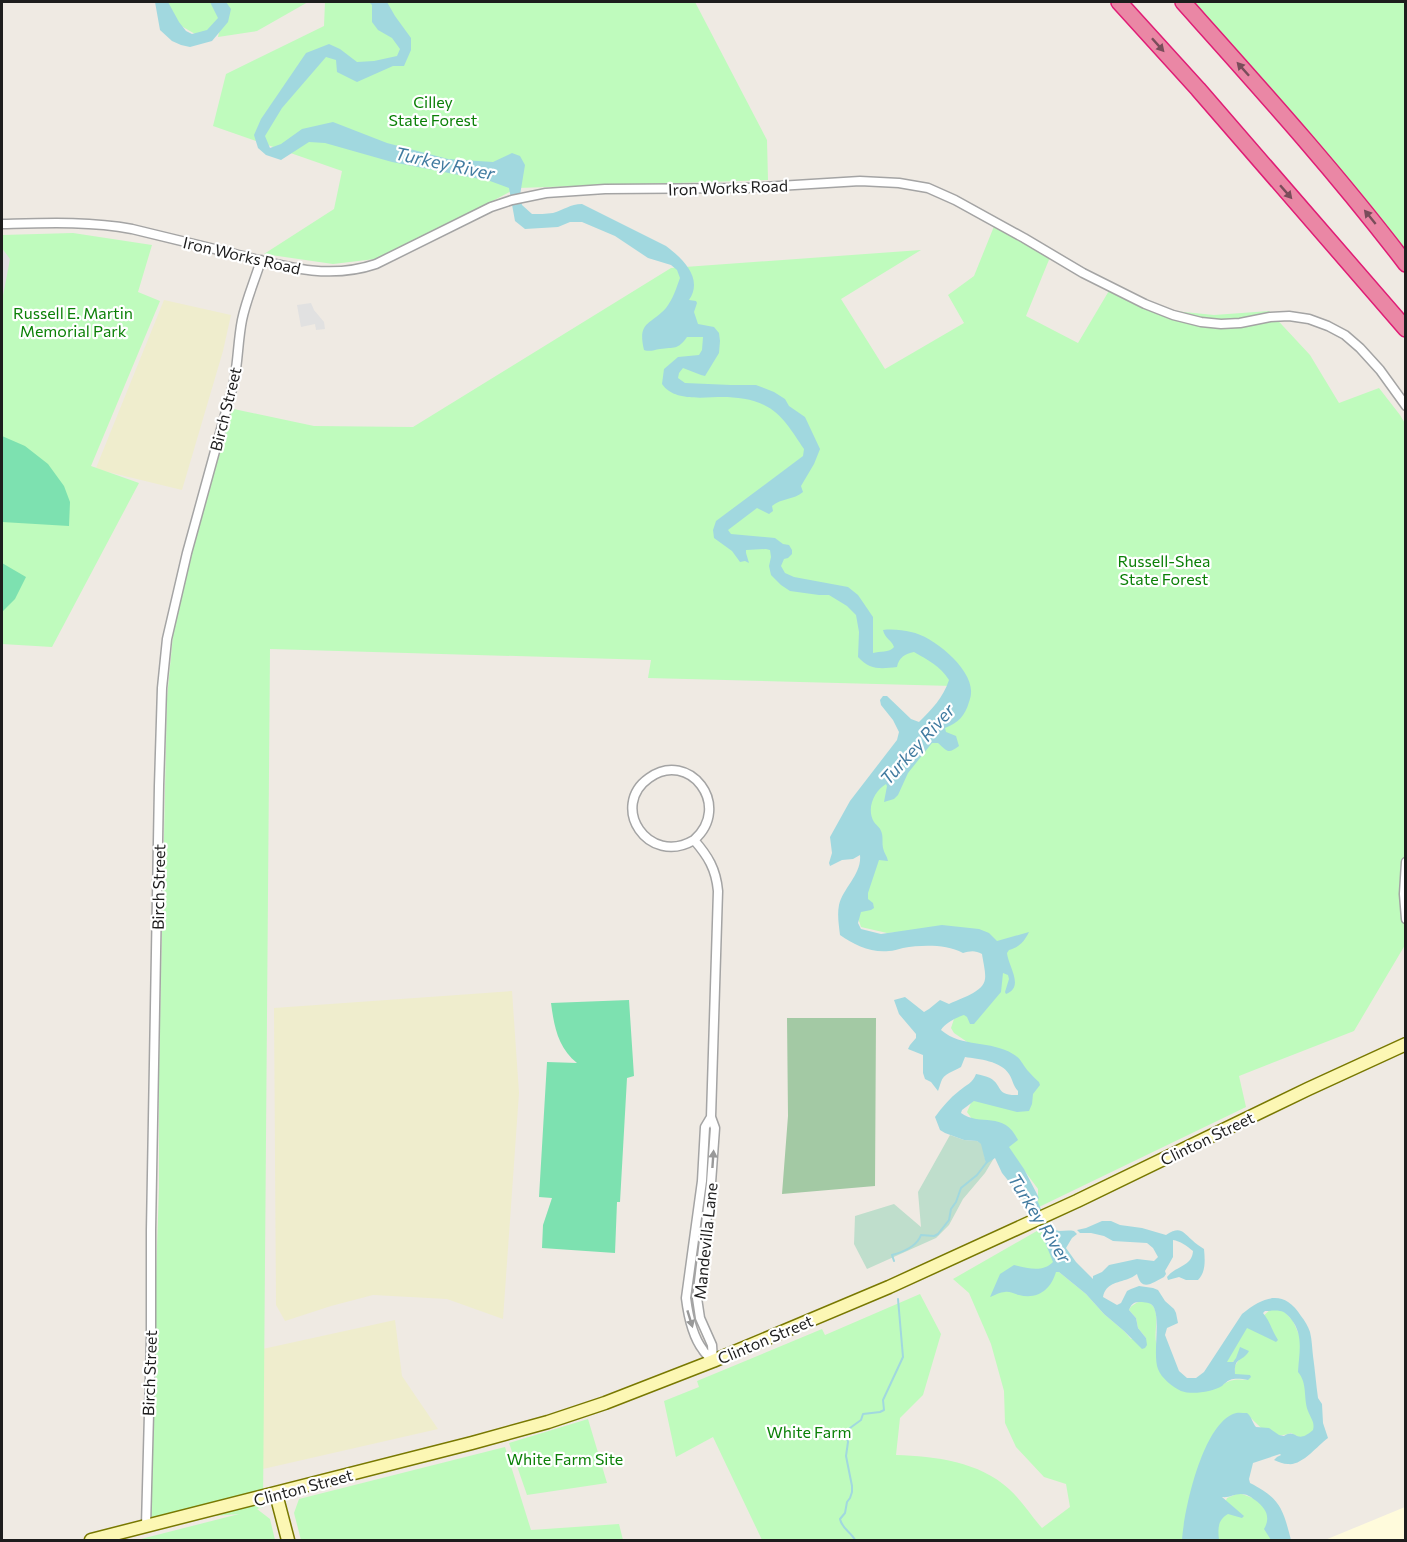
<svg xmlns="http://www.w3.org/2000/svg" width="1407" height="1542" viewBox="0 0 1407 1542" font-family="Commissioner,sans-serif">
<style>
.education{fill:#fffbdc}
.farmland{fill:#efedcd}
.wetland{fill:#bfdecc}
.cemetery{fill:#a3c9a4}
.park{fill:#bffbbd}
.pitch{fill:#7de1b0}
.parking{fill:#e1e1e1}
.water{fill:#a1d8df}
.lines{fill:none;stroke-linecap:round;stroke-linejoin:round}
.stream{stroke:#a1d8df;stroke-width:2}
.street-casing{stroke:#a4a4a4;stroke-width:11}
.secondary-casing{stroke:#787801;stroke-width:15}
.highway-casing{stroke:#e01d76;stroke-width:18}
.street{stroke:#fff;stroke-width:8}
.secondary{stroke:#fcf7b4;stroke-width:12}
.highway{stroke:#ea87a5;stroke-width:15}
.oneway{fill:#794d5a}
.oneway2{fill:#999}
.labels{text-anchor:middle;dominant-baseline:central;stroke-width:4.5;stroke-linejoin:round;paint-order:stroke}
.park-label{font-size:16px;fill:#0b8007;stroke:#fff}
.street-label{font-size:16px;fill:#1d1d1d;stroke:#fff}
.water-label{font-size:18px;font-style:italic;fill:#417ba0;stroke:#fff}
</style>
<rect width="100%" height="100%" fill="#efeae3"/>
<path class="education" d="M1405,1507v33h-80z"/>
<path class="farmland" d="M164,300l67,15 -8,36 -41,139 -78,-19 -8,-3z
M512,991l7,102 -16,226 -56,-20 -74,-4 -42,11 -46,15 -9,-16 -2,-297z
M395,1320l7,56 36,53 -175,40 -5,-119z"/>
<path class="wetland" d="M950,1135l14,5 13,1 5,3 4,19 8,-5 -9,15 -22,26 -14,26 -13,13 -69,31 -13,-25 1,-28 39,-12 27,23 -3,-35z"/>
<path class="cemetery" d="M787,1018h89l-1,168 -93,8 6,-78z"/>
<path class="park" d="M162,2h146l-51,29 -39,6 3,-14 -19,15 -26,-15z
M325,2h370l72,138 1,40 -251,8 -85,45 -57,26 -42,5 -69,-10 70,-45 8,-38 -129,-45 13,-52 98,-48z
M1179,2h226v249l-9,4z
M997,219l56,31 -27,66 52,27 35,-59 12,7 49,20 40,4 55,-4 41,44 29,48 40,-15 21,27 6,10 -1,520 -51,86 -115,45 7,31 -207,100 -1,-3v-15l-43,-58 -23,-12 -5,-7 4,-9 5,-4 27,8 18,-15 -3,-12 -17,-15 -47,-32 -3,-5 4,-12 21,-8 21,-43 -45,-37 -65,5 -26,-6 -3,-9 6,-106 20,-34 69,-92 -305,-8 3,-18 -381,-11 -7,858 -6,2 13,10 5,21h-138l102,-26 -88,7 3,-186 5,-147v-118l8,-372 6,-63 12,-65 44,-162 85,18 99,1 258,-159 250,-18 -80,49 44,70 79,-46 -16,-28 26,-19z
M73,233l79,12 -14,47 22,9 -69,165 48,17 -87,164 -50,-3v-409z
M1042,1228l17,44 27,22 18,20 20,17 7,8 15,-1 -8,-10 -2,-10 -7,-8c3,-8 17,-12 23,-5 8,8 2,26 4,37 2,9 17,32 22,41l43,3c9,-7 16,-7 27,-6l1,-5h-14v-9l6,-10 -20,14 23,-42 17,-10 11,-10h9l12,13 7,16 17,88 -3,7 -11,7 -12,-6c-20,8 -30,-5 -43,-18l-15,-1 -15,105 9,-21 12,-5 28,10 9,37h-514l-49,-103 -37,20 -12,-56 35,-14 -2,-6 125,-52 3,6 95,-41 21,40 -18,61 -23,23 -4,37c39,1 84,7 113,34 13,12 22,27 33,39l28,-21 -4,-23 -22,-7 -28,-30 -11,-24 -1,-32 -13,-47 -22,-51 -16,-14z
M588,1419l19,64 -80,12 -18,-52z
M505,1447l26,83 88,-6 4,16h-322l-7,-27 5,-14z"/>
<path class="pitch" d="M2,436l23,10 23,18 16,22 6,16 -1,24 -67,-4z
M2,563l24,14 -11,22 -13,13z
M629,1000l5,76 -7,2 -7,124h-3l-2,51 -73,-5 1,-23 9,-27 -13,-1 8,-135 30,1c-19,-15 -23,-37 -26,-60z"/>
<path class="parking" d="M2,248l8,11 -8,42z
M311,303l3,7 10,12 1,7 -9,1 -1,-6 -14,3 -4,-22z"/>
<path class="water" d="M155,2h13l11,20 7,9 6,3 15,-4 11,-12 -8,-16h16l5,7 -3,13 -16,19 -22,6 -9,-2 -9,-4 -12,-11z
M369,2h18l8,14 16,22v12l-7,16h-11l-36,16 -20,-10 -1,-12 -10,-3 -44,51 -17,28 5,12 11,-4 21,-15 31,-7 54,21 61,16 45,3 19,-9 8,3 5,9 -5,30 2,10 10,9c7,0 14,0 21,-1 11,-3 17,-9 29,-9l84,42c16,12 38,32 23,54l7,1 1,2 -3,9 4,12 16,3 5,6 1,8 -1,12 -14,23 -4,-1 -18,-7 -4,5 -1,5 7,5 46,2h25l18,7 11,7 4,7 16,11 15,32 -6,15 -13,22 2,6c-9,8 -22,6 -31,14l1,5 -4,3 -12,-6 -29,22 3,4 44,4 8,6 6,1 3,5v4l-4,4 -4,1 -3,7 4,7 9,4 54,10 10,8 15,22v36c7,-2 16,0 21,-6 -3,-8 -9,-8 -11,-17 9,-1 20,0 28,2 22,4 62,37 60,61 0,3 -1,6 -2,9 -4,14 -11,21 -24,26l1,4 10,4 3,10c-11,8 -11,6 -21,-3h-6l-24,30 -10,22 -4,4 -10,3 3,-16 -1,-2c-12,7 -20,25 -12,38 3,4 7,6 8,12 1,4 0,9 1,14 1,5 4,8 5,13l-9,-1 -11,33v6l5,4 1,5 -3,2 -10,2 -3,11 3,6 20,5 61,-9 37,4 10,4 8,8 32,-9c-5,10 -10,15 -20,18l-2,3c1,13 18,34 -1,41l-1,-2 4,-13 -1,-4 -5,-2 -2,19 -27,32h-4l-3,-7 -3,-2c-7,2 -20,9 -23,15 21,18 50,10 72,24 8,4 10,12 16,18 3,3 6,7 10,10l1,3 -7,9 -1,10 -3,7 -12,1 -43,-11 -12,9 -1,3c19,14 43,-3 57,27l-9,7 15,22 15,29 -2,2c5,10 9,28 22,31 5,0 9,-1 15,0l3,3 -5,4 -6,10 10,14 17,17v-3l9,-4 7,-7 28,-6 17,2 4,-4 -5,-9 -6,-5 -34,-2 -9,-5 -13,-3h-11l-3,-3 9,-2 16,-7h9l9,4 22,3 24,7c14,-9 16,-4 26,5 4,4 8,6 12,9 1,11 2,23 -6,31h-12l-7,-3 -11,3 -1,-3c8,-11 25,-10 26,-26 -6,-5 -13,-10 -20,-11v17l-8,14 1,3 -2,3c-11,5 -22,16 -27,-3 -3,2 -6,4 -9,5 -11,4 -22,4 -25,18l14,8 4,-2 6,-12 4,-2 8,-3 14,2 5,2 7,11 9,8 2,4 2,10 -11,5 -2,7 14,36 8,7h9l8,-6 38,-58c22,-18 42,-25 59,2 4,5 7,10 9,16 2,8 2,16 3,24 2,14 3,28 5,42l4,6 1,19 5,15c-11,8 -26,28 -40,26 -5,0 -9,-2 -14,-4l3,-3 4,-2 -1,-1 -27,9 -4,16 1,4c30,15 33,26 41,57h-20l-7,-11c7,-12 2,-21 -9,-29 -4,-3 -8,-6 -14,-6 -7,0 -12,4 -19,3l22,19 -2,2 -14,-4c-11,6 -10,16 -9,26h-37c2,-30 20,-113 51,-126 4,-2 9,-1 14,-1 5,4 5,9 9,14l13,1 10,7 5,1c13,-9 11,10 29,-6 2,-8 -2,-11 -5,-19 -5,-13 0,-27 -10,-39 1,-19 6,-37 -7,-53 -2,-3 -7,-8 -11,-8 -5,-1 -11,0 -15,0l-2,2c7,8 9,18 15,27l-2,2 -29,-14 -20,34h6l3,-4 4,-11 9,4c-7,12 -15,5 -14,23l15,1 1,2 -3,3c-6,-1 -13,-2 -18,0 -3,1 -6,4 -8,6 -10,6 -30,9 -41,5 -8,-4 -20,-13 -23,-22 -6,-15 4,-54 -6,-64 -3,-3 -10,-3 -13,-3 -6,0 -8,3 -10,8l7,8 2,10 8,10 1,7 -2,3 -3,1 -18,-18 -20,-17 -18,-20 -27,-22h-3c-5,17 -18,28 -37,23 -5,-1 -10,-4 -14,-3 -5,0 -10,3 -15,5l10,-23 14,-9c14,3 28,8 39,-3l-10,-25 -1,-8 -12,-26 -3,1 -25,-31 -7,-15 -9,6 -5,-20 -4,-3 -13,-1 -19,-7 -5,-3 -5,-13c7,-10 15,-19 24,-26 7,-6 14,-8 17,-17 5,1 10,2 14,4 13,7 5,18 28,17v-4c-5,-5 -5,-11 -9,-17 -8,-13 -30,-15 -44,-17l-4,10c-7,4 -18,7 -20,15 -1,3 -2,6 -3,9l-7,-9 -6,-3 -2,-6v-18l-15,-6 2,-4 6,-7v-4l-17,-20 -5,-14 11,-3 19,15 5,-3 11,-9 9,4c10,-5 35,-12 36,-25 1,-6 -2,-18 -3,-25 -7,-4 -12,-3 -19,-1 -18,-9 -41,-8 -60,-5 -5,1 -10,3 -14,3 -18,2 -35,-6 -49,-16 -1,-9 -3,-20 -1,-30 4,-17 23,-31 21,-50l-7,4 -11,1 -12,6 -1,-3 3,-10 -2,-16 20,-36 47,-61 2,-8 -6,-12 -12,-15 -1,-5 3,-4h4l24,23 8,3c13,-13 24,-24 30,-42 -9,-14 -21,-20 -35,-28 -9,2 -15,5 -17,15 -17,2 -27,3 -39,-10l1,-25 -3,-17 -9,-9 -18,-11h-10l-29,-4 -9,-6 -10,-10 -2,-9 2,-9 -1,-7 -4,-1 -20,1v3l3,10 -4,-2 -5,1 -8,-11 -18,-13 -1,-8 3,-9 87,-65 1,-7c-11,-16 -22,-36 -40,-44 -11,-6 -29,-8 -41,-8 -19,0 -49,5 -61,-13l2,-15 14,-12 21,-2 3,-5 1,-13h-16c-9,13 -13,10 -27,12 -7,1 -9,3 -16,1 -7,-29 7,-25 22,-42 7,-9 10,-19 14,-30l-3,-8 -6,-5 -23,-7 -33,-22 -33,-14h-12l-12,5 -33,2 -10,-8 -6,-33 -19,-7 -98,-19 -67,-19 -16,-1 -28,18 -15,-5 -8,-7 -4,-13 7,-16 45,-66 23,-9 11,5 17,13 17,-1 23,-5 3,-7 -8,-11 -14,-8 -6,-8v-17z"/>
<g class="lines">
<path class="stream" d="M894,1261l-2,-6c11,-3 25,-9 29,-20l13,1 4,-2 11,-14 2,-11 5,-7 5,-14 16,-13 10,-13
M855,1540c-4,-8 -13,-11 -15,-21l5,-6 2,-11 3,-4 2,-6v-6l-6,-30 2,-14 -1,-6 3,-8 11,-8 2,-6 17,-2 4,-2 -1,-10 20,-43 -5,-58"/>
<defs>
<path id="street" d="M2,224c43,-1 87,-3 130,5 33,8 66,16 99,24 49,12 95,28 145,11l115,-57 21,-7 34,-7 59,-4 141,-1 114,-7 39,2 29,5 27,12 69,38 59,35 62,31 28,11 28,7 20,2 19,-1 30,-6 19,-1 20,3 19,7 17,9 15,13 20,22 26,36
M694,840c39,-34 -5,-91 -45,-62 -40,28 -1,89 45,62 14,16 22,29 24,51l-7,226 4,11 -4,55 -14,115 3,20 12,27 1,16
M1406,862l-2,32 2,25
M711,1117l-6,10 -3,54 -16,117c2,16 7,39 17,52 2,4 7,7 10,11
M146,1526l5,-188v-108l8,-444 3,-98 5,-49 20,-86 47,-171c4,-20 4,-42 8,-62 4,-20 13,-40 19,-60"/>
<path id="secondary" d="M276,1494l12,46
M91,1540l381,-97 76,-21 57,-19 108,-42 176,-74 188,-86 231,-112 98,-45"/>
<path id="highway" d="M1119,2l79,87 208,240
M1183,2c76,85 153,170 223,262"/>
</defs>
<use href="#street" class="street-casing"/>
<use href="#secondary" class="secondary-casing"/>
<use href="#highway" class="highway-casing"/>
<use href="#street" class="street"/>
<use href="#secondary" class="secondary"/>
<use href="#highway" class="highway"/>
</g>
<defs><path id="oneway-solid" d="M-6-.8H1V-3.2L6.5 0L1 3.2V.8H-6Z" transform="scale(1.5)"/></defs>
<g class="oneway">
<use href="#oneway-solid" transform="translate(1158 45) rotate(48)"/>
<use href="#oneway-solid" transform="translate(1243 69) rotate(-132)"/>
<use href="#oneway-solid" transform="translate(1286 192) rotate(49)"/>
<use href="#oneway-solid" transform="translate(1370 217) rotate(-129)"/>
</g>
<g class="oneway2">
<use href="#oneway-solid" transform="translate(713 1159) rotate(-86)"/>
<use href="#oneway-solid" transform="translate(690 1319) rotate(73)"/>
</g>
<g class="labels">
<g class="park-label">
<text x="433" y="101">Cilley<tspan x="433" dy="18">State Forest</tspan></text>
<text x="73" y="312">Russell E. Martin<tspan x="73" dy="18">Memorial Park</tspan></text>
<text x="1164" y="560">Russell-Shea<tspan x="1164" dy="18">State Forest</tspan></text>
<text x="809" y="1431">White Farm</text>
<text x="565" y="1458">White Farm Site</text>
</g>
<g class="street-label">
<text transform="translate(728 187) rotate(-2)">Iron Works Road</text>
<text transform="translate(242 255) rotate(13)">Iron Works Road</text>
<text transform="translate(225 409) rotate(-76)">Birch Street</text>
<text transform="translate(158 887) rotate(-89)">Birch Street</text>
<text transform="translate(1207 1138) rotate(-26)">Clinton Street</text>
<text transform="translate(705 1241) rotate(-84)">Mandevilla Lane</text>
<text transform="translate(765 1339) rotate(-23)">Clinton Street</text>
<text transform="translate(149 1373) rotate(-88)">Birch Street</text>
<text transform="translate(303 1487) rotate(-15)">Clinton Street</text>
</g>
<g class="water-label">
<text transform="translate(445 163) rotate(12)">Turkey River</text>
<text transform="translate(917 744) rotate(-48)">Turkey River</text>
<text transform="translate(1040 1218) rotate(58)">Turkey River</text>
</g>
</g>
<rect width="1407" height="1542" fill="none" stroke="#1d1d1d" stroke-width="6"/>
</svg>
